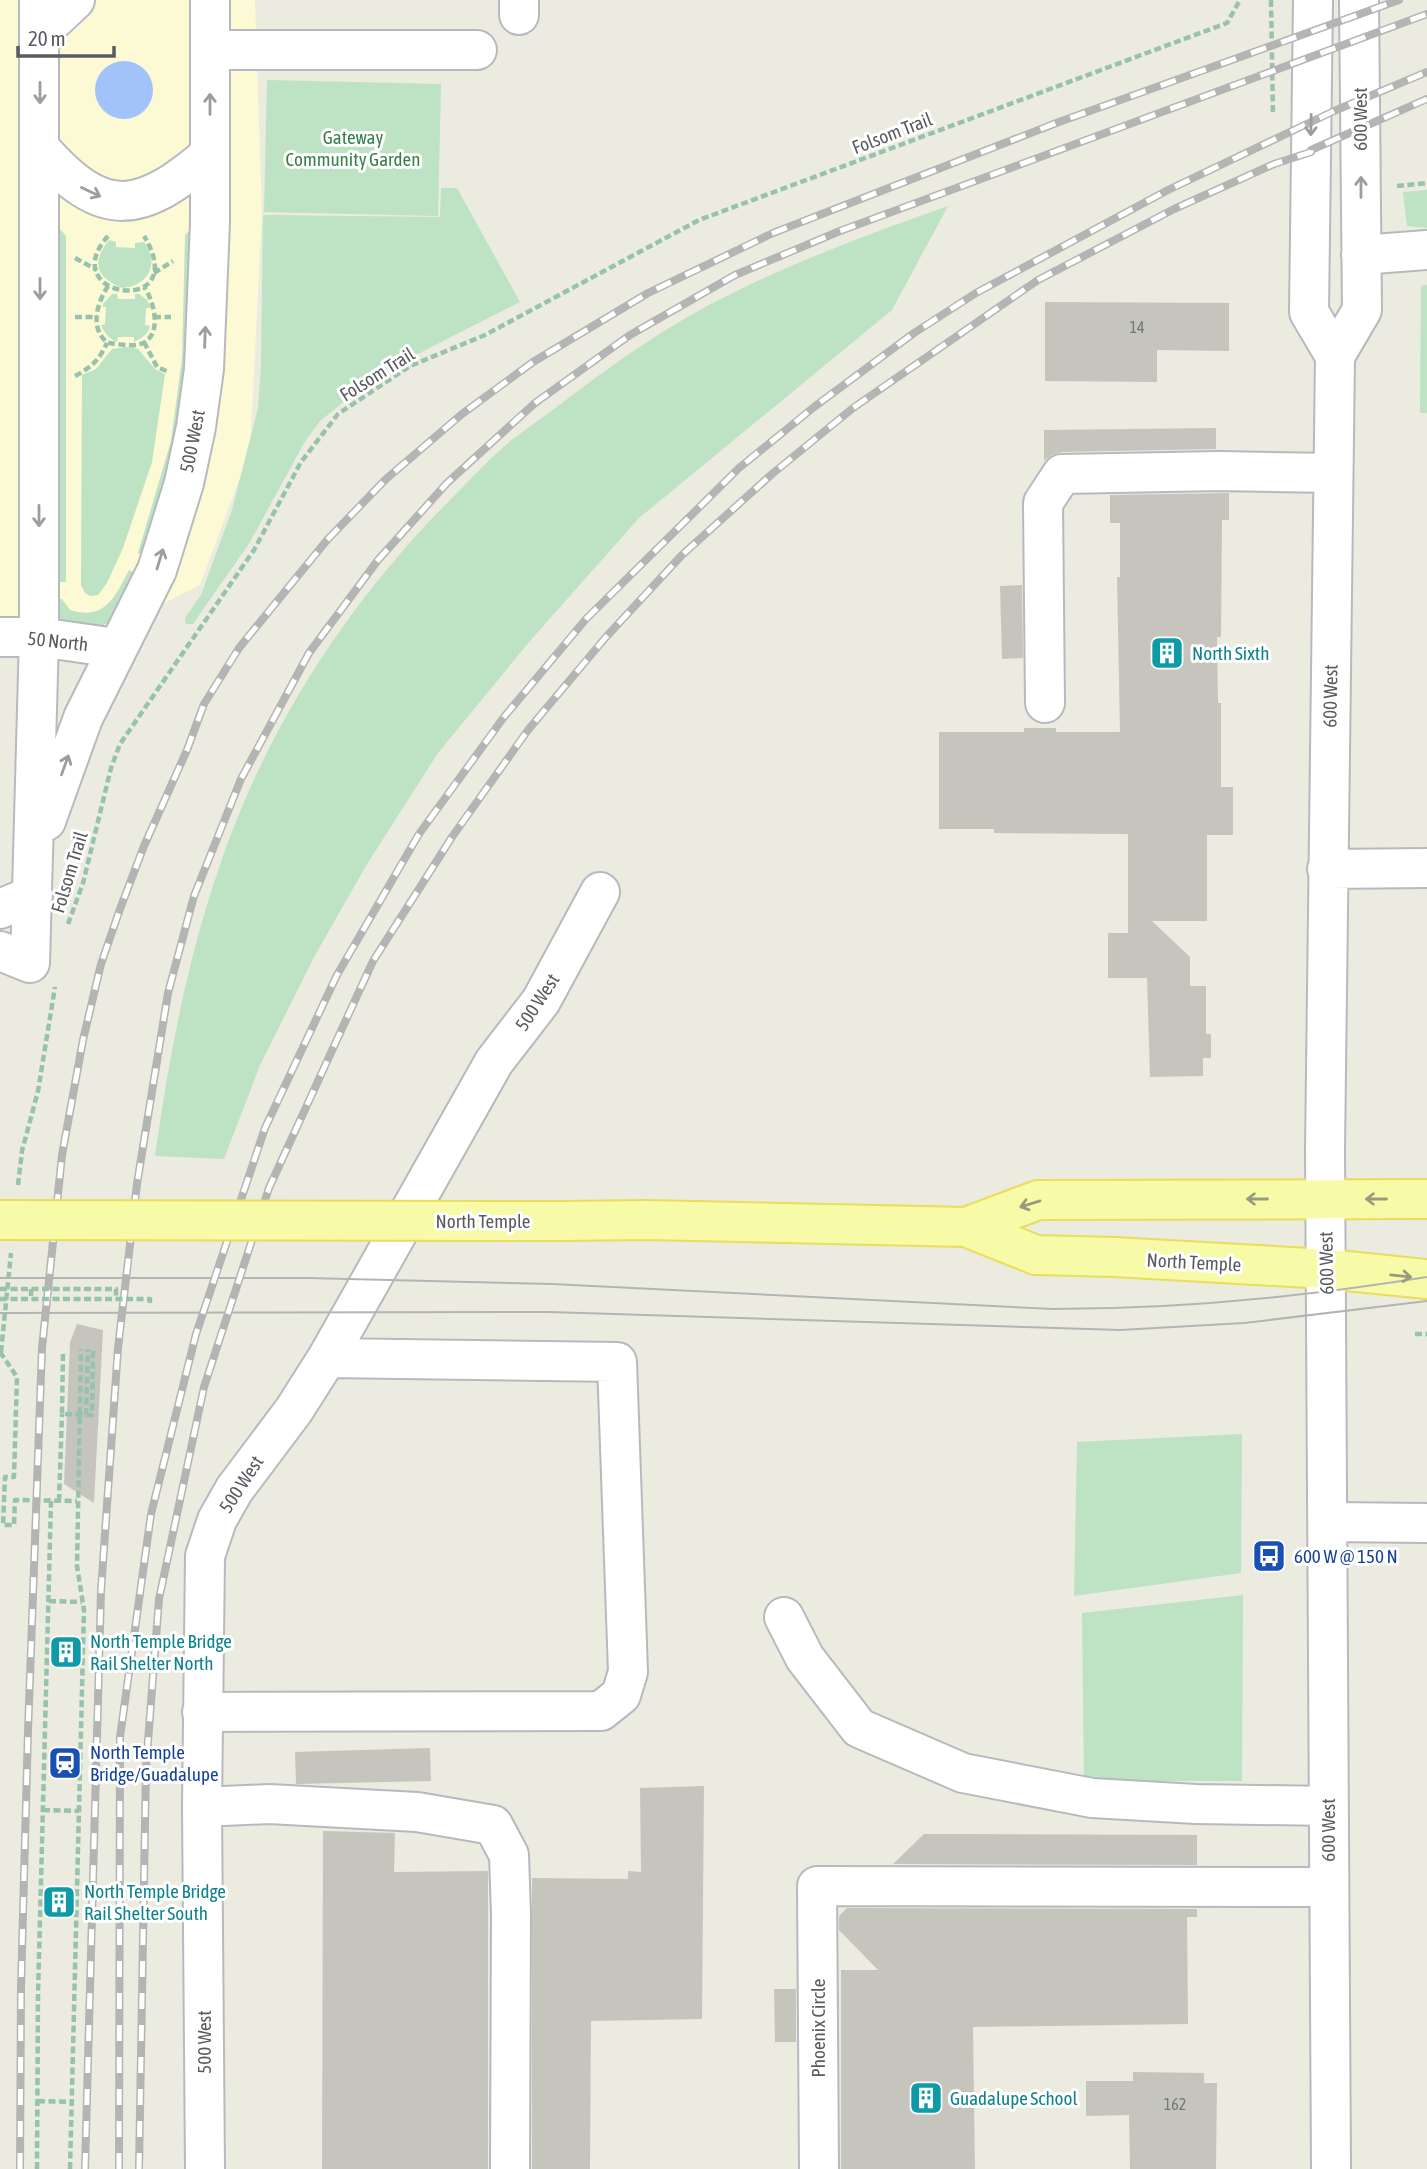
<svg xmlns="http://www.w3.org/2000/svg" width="1427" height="2169" viewBox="0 0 1427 2169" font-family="'Asap Condensed',sans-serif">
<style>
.commercial{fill:#fbfad5}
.green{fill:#bde2c4}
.water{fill:#a1c2fa}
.building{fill:#c6c5bd}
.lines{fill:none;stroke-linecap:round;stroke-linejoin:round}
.minor-casing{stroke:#b8b9be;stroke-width:42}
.major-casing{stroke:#e9dd5b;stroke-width:42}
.path{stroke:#97c2ac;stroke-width:4.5;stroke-dasharray:7 3.5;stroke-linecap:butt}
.minor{stroke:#fff;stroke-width:38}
.major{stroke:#f7faa6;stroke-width:38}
.tram{stroke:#b3b4b4;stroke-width:2}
.rail-casing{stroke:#b3b4b4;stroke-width:8}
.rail{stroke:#fff;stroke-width:5;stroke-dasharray:16;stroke-linecap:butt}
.major-bridge-casing{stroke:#e9dd5b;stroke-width:42;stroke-linecap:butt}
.path-bridge{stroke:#97c2ac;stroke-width:4.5;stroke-dasharray:7 3.5;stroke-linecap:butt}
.major-bridge{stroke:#f7faa6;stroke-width:38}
.oneway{stroke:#9b9da0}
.oneway2{stroke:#989b7c}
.labels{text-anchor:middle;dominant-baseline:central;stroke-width:6;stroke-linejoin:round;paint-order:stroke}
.number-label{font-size:16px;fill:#747677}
.street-label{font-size:19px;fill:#595b60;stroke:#fff}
.park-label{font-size:19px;fill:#38804a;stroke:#fff}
.culture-label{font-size:19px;fill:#0d838f;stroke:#fff;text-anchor:start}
.transit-label{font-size:19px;fill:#164399;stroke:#fff;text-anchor:start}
</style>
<rect width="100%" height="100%" fill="#ebebe0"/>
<path class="commercial" d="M0,0h255l7,214 -12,237 -50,134 -50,25 -71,30h-79z"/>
<path class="green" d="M267,80l174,4 -3,132 -174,-4z
M441,188h16l63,114 -122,62 -32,20 -46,37 -16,22 -54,99 -57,82h-7l-1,-6 16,-23 31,-85 26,-102 3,-41 2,-152 177,2z
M1427,190v38l-20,-2 -4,-34z
M948,206l-56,104 -253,208 -110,124 -91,111 -71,111 -53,93 -54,108 -36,94 -69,-3c14,-99 32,-196 65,-291 46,-137 129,-264 231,-366 20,-20 40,-42 62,-60 17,-13 36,-26 53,-39 42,-32 85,-63 132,-89 79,-43 165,-75 250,-105z
M52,229l9,1 5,6v346h-13z
M188,232h10l-1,130 -47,196 -12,-5 33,-112 11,-83 3,-123z
M109,240l7,2v5l19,1v-5l9,-1c16,21 5,44 -22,46 -26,-11 -31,-25 -13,-48z
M1427,285v128h-7l1,-127z
M112,294h5l1,5h17v-5h4l8,6 4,8h-5l-1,17 5,1c-1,7 -9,13 -16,16v-5h-16l-1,5c-7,-3 -13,-9 -16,-17l4,-1 1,-17h-3v-3z
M127,347l11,2 17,20 10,5 -13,88 -29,86 -16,35 -9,12 -8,1 -5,-3 -4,-8 1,-210 14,-6 16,-20z
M129,570l14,6 -30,45 -14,6 -33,-1 -9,-8 -6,-19h11l8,11c35,11 45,-13 59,-40z
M1242,1434l-1,139 -167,23 3,-154z
M1243,1595l-1,186h-158l-2,-168z"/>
<path class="water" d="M95 90a29 29 0 1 1 58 0a29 29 0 1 1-58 0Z"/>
<path class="building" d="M1045,302l184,1v48l-72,-1v32l-112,-1z
M1216,428v21l-154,3 -10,3 -8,6v-31z
M1229,493v27h-7l-1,117h-4l1,66h3v84h12v48h-26v86h-55l38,36v29h16v48h5v24h-8v18l-53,1 -3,-99h-39v-45h20v-99l-134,-1v-4h-55v-97h85v-4h32v4h64l-3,-155h3v-54h-10v-28z
M1022,585l1,73 -21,1 -2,-73z
M77,1324l26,6 -9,173 -30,-19 6,-142z
M430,1748l1,33 -135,3 -1,-32z
M704,1786l-2,233 -111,2 -1,148h-58v-291l96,1v-8l13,1 -1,-84z
M323,1831l72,2 -1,39 94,-1v298h-166z
M924,1834l273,1v30l-304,-1z
M847,1908l350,1v8h-10l1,107 -215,3 2,142h-134v-199h37l-39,-40v-14z
M774,1989h22v53h-21z
M1133,2072l71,1v10h13l-1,86h-86l-1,-54 -43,1v-35h47z"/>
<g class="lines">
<defs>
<path id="minor" d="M519,0v15
M1313,0l-4,312 26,44
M39,46l6,-18 30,-28
M210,50h267
M40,148c63,73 101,66 170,6
M1361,255l66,-5
M0,637h39l77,11
M1045,703l-2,-200 19,-29 158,-3 113,2
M46,821l37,-103 74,-148 27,-87 12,-56 8,-58 6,-147v-222
M1327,869l100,-1
M0,909l33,-14
M0,951l30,12 9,-326v-637
M1329,1522l98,1
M784,1617l21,41 54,70 104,45 129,25 104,6 132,2
M202,1712l399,-1 20,-16 7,-23 -11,-310 -290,-4
M202,1807l67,-3 148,8 76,13 16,30 2,59 -1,255
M205,2169l-3,-362 3,-251 12,-36 17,-30 60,-80 33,-52 167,-296 47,-61 59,-109
M819,2169l-2,-283 511,1
M1331,2169l-6,-1019 10,-794 27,-46 -3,-310"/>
<path id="major" d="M561,1221l86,-1 319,7 70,28 79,2 212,12 100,10
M966,1227l72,-27 389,-1"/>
</defs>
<use href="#minor" class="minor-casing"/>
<use href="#major" class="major-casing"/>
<path class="path" d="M1271,0l2,114
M1397,186l30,-3
M108,236c-56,63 86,82 36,0
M75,258l22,12
M154,273l19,-12
M108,286c-11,17 -19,43 0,57 9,1 20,3 29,2 27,-5 18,-43 7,-58
M75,317h22
M154,317h17
M144,342l13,25 12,5
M75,376c17,-9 24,-16 32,-33
M68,924l15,-41 28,-115 9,-24 134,-194 47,-88 37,-48 72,-48 75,-31 214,-115 528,-197 13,-23
M18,1185l4,-34 16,-60 17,-104
M31,1289v10
M1415,1334h12
M0,1352l17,25 -3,100h-9l-2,48h11l1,-25 62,1
M1,1352l10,-99
M63,1354l-1,60 30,1 1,-66
M86,1415l2,-66
M59,1501l3,-87
M49,1601l33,1
M43,1810l36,1
M38,2101l34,1
M37,2169l1,-174 13,-494
M70,2169l14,-559 -7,-44 4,-217"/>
<use href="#minor" class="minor"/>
<use href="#major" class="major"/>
<path class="tram" d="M0,1278h308l244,6 501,25c126,0 250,-12 374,-32
M0,1313l550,-1 570,18 124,-7 183,-22"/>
<defs>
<path id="rail" d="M20,2169l1,-182 7,-256 14,-383 20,-193 21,-115 18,-76 19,-55 24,-63 43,-96 17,-46 35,-56 88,-108 59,-61 76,-65 71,-52 115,-69 125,-60 286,-111 340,-122
M85,2169l16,-578 17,-243 19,-164 31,-191 26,-97 47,-117 68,-126 69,-93 69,-77 88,-80 95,-68 105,-60 105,-44 587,-217
M119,2169l1,-432 31,-223 45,-180 69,-206 72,-153 82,-141 85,-117 82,-98 153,-151 75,-61 100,-74 62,-40 192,-103 166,-79 93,-39
M139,2169l7,-402 13,-168 45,-212 65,-199 104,-227 79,-124 76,-107 78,-93 76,-82 90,-81 81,-66 185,-128 136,-71 100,-45 37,-12v-2l116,-51"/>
</defs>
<use href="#rail" class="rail-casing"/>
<use href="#rail" class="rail"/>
<defs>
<path id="major-bridge" d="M0,1220l561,1"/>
</defs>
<use href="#major-bridge" class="major-bridge-casing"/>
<path class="path-bridge" d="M0,1289h116v10
M0,1299h150v7"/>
<use href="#major-bridge" class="major-bridge"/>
</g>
<defs><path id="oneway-shaft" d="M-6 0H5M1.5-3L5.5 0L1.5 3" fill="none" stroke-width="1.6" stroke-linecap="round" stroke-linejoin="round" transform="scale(1.75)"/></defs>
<g class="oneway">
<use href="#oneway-shaft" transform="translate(40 93) rotate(90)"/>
<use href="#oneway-shaft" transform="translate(210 104) rotate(-90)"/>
<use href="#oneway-shaft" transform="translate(1311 125) rotate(91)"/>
<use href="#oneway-shaft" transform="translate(1361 187) rotate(-90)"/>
<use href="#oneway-shaft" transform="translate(91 192) rotate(25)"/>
<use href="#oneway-shaft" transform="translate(40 289) rotate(90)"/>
<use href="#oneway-shaft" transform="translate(205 337) rotate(-88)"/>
<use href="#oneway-shaft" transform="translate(39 516) rotate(90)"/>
<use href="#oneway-shaft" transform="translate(160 559) rotate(-73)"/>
<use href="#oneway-shaft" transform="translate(65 765) rotate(-70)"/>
</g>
<g class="oneway2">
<use href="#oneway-shaft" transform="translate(1257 1199) rotate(180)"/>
<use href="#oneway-shaft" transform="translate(1376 1199) rotate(-180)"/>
<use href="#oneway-shaft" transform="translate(1030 1204) rotate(163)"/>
<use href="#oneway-shaft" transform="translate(1401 1276) rotate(6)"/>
</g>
<defs>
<symbol id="building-square" viewBox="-11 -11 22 22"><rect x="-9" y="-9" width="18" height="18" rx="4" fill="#0f9aa8" stroke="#fff"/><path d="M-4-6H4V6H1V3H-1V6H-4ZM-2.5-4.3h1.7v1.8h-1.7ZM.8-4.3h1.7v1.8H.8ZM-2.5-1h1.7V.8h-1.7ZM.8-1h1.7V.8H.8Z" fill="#fff"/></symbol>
<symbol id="bus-square" viewBox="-11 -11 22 22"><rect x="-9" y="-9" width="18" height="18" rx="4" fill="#1a4fb4" stroke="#fff"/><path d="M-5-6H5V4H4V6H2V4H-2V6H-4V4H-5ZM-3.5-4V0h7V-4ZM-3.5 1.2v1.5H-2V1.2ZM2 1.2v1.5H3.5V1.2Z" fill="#fff"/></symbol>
<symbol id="station-square" viewBox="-11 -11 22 22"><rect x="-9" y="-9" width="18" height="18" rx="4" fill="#1a4fb4" stroke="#fff"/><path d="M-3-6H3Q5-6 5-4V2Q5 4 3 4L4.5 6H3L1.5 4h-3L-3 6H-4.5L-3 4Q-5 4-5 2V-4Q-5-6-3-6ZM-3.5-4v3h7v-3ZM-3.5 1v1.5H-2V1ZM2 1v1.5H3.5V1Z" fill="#fff"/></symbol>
</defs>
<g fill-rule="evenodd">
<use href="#building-square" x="1148" y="634" width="38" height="38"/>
<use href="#bus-square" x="1250" y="1537" width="38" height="38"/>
<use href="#building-square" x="47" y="1633" width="38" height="38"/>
<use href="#station-square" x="46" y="1744" width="38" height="38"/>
<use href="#building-square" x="40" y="1883" width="38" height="38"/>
<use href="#building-square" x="907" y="2079" width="38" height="38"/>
</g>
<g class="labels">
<g class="number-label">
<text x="1137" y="327">14</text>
<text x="1175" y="2104">162</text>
</g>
<g class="street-label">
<text transform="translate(1360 119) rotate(-90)">600 West</text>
<text transform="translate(892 133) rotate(-21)">Folsom Trail</text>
<text transform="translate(377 374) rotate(-32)">Folsom Trail</text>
<text transform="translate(192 441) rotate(-79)">500 West</text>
<text transform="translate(58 641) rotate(6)">50 North</text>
<text transform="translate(1330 696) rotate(-89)">600 West</text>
<text transform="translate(69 872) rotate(-73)">Folsom Trail</text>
<text transform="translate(537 1002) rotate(-57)">500 West</text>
<text x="483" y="1221">North Temple</text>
<text transform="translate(1194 1262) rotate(3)">North Temple</text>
<text transform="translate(1326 1263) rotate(-91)">600 West</text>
<text transform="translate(241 1484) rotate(-57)">500 West</text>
<text transform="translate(1328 1830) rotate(-90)">600 West</text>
<text transform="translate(818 2028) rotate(-90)">Phoenix Circle</text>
<text transform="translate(204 2042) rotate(-90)">500 West</text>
</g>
<g class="park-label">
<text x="353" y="137">Gateway<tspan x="353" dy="22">Community Garden</tspan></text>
</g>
<g class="culture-label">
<text x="1192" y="653">North Sixth</text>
<text x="90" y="1641">North Temple Bridge<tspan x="90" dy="22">Rail Shelter North</tspan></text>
<text x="84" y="1891">North Temple Bridge<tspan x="84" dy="22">Rail Shelter South</tspan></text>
<text x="950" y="2098">Guadalupe School</text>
</g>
<g class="transit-label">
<text x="1294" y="1556">600 W @ 150 N</text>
<text x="90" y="1752">North Temple<tspan x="90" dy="22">Bridge/Guadalupe</tspan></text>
</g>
</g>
<path d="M18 46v10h96v-10" fill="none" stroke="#595b60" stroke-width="3.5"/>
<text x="28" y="46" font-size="21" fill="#595b60" stroke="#ffffff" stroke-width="5" paint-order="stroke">20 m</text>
</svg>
